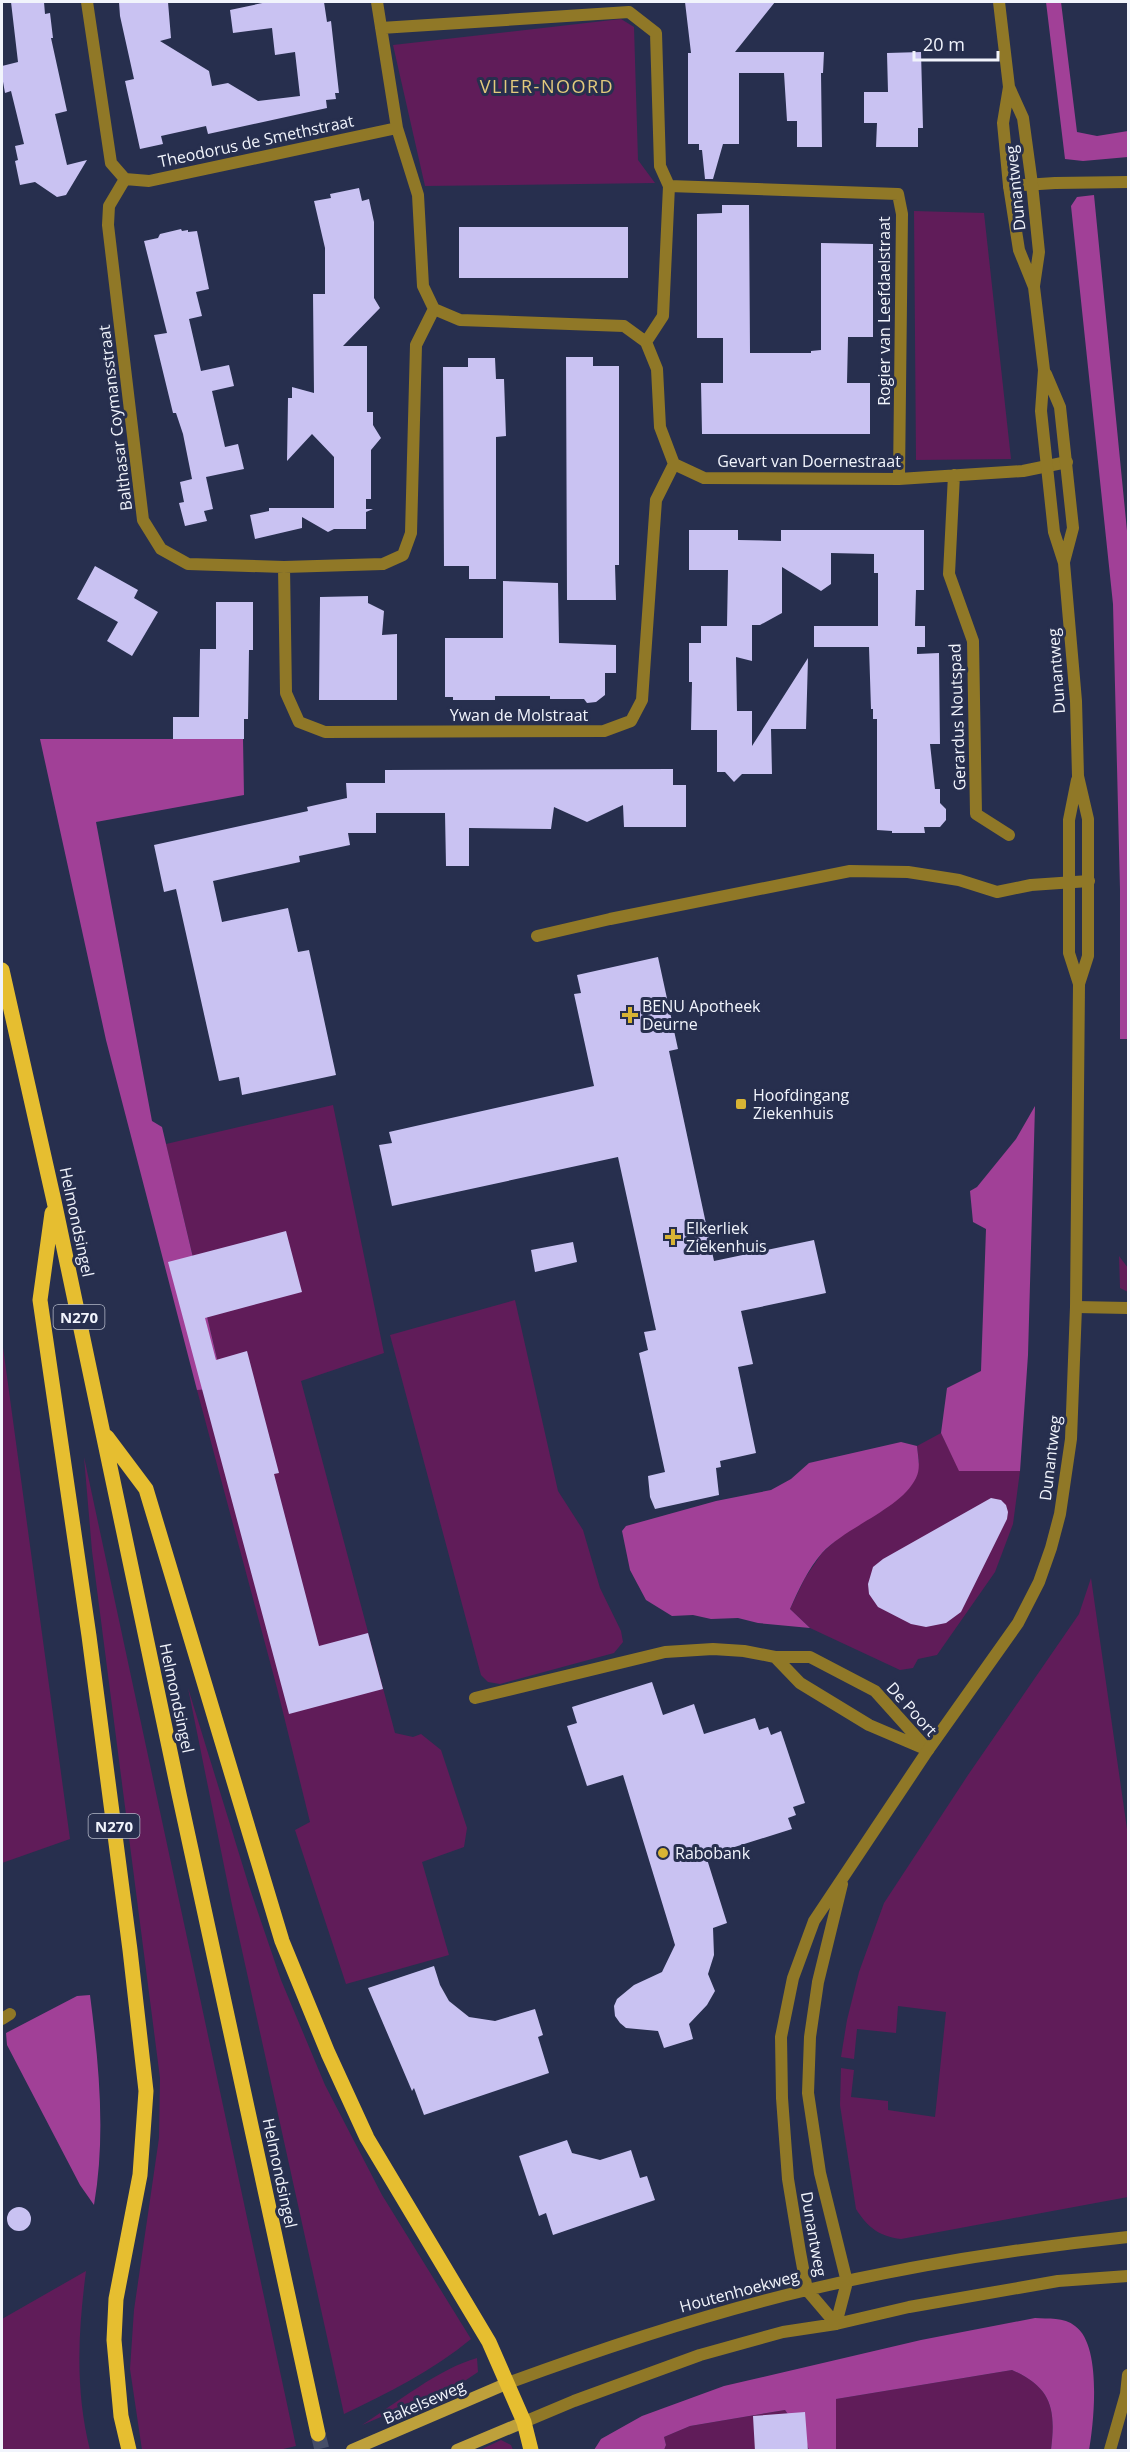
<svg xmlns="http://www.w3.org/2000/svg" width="1130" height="2452" viewBox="0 0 1130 2452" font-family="'Open Sans',sans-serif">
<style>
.green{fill:#601c59}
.forest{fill:#a14097}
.building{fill:#c9c2f2}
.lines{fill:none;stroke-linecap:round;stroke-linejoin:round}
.primary-tunnel{stroke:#454d68;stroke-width:15;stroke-dasharray:15 8;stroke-linecap:butt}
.minor{stroke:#907827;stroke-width:12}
.tertiary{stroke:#907827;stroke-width:12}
.secondary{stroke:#bea03b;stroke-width:12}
.primary{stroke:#e6be30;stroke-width:15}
.poi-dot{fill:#d8b434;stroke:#272f4e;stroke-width:2}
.labels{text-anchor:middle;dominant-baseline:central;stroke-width:6;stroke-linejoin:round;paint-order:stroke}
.shield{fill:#272f4e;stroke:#b4b9c8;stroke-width:1.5}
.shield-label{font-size:15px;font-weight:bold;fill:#f1f4fc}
.street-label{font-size:16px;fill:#f1f4fc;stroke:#272f4e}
.poi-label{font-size:16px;fill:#f1f4fc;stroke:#272f4e;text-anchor:start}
.neighbourhood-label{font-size:18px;letter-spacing:1.5px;fill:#e3ca7d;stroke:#272f4e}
</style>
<rect width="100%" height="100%" fill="#272f4e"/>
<path class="green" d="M621,19l13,8 4,133 17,23 -230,3 -32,-141z
M914,211l70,2 27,246 -95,1z
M333,1105l51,248 -83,28 94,352 18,4 8,-3 20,16 26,78 -3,19 -42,15 27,93 -103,29 -51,-154 15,-8 -33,-134 -80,-298 27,-3 -58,-243z
M1119,1256l9,12v24l-8,-4z
M515,1300l43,191 25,39 17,58 21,43 2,11 -9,11 -114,31 -12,-2 -7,-7 -91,-340z
M2,1340l68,499 -68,24 1,-513z
M941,1433l19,38h60l-7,53 -18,48 -58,83 -19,4 -5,9 -13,2 -90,-42 -20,-19 15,-31 17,-25 23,-21 38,-22 36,-48 -2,-16z
M84,1457l212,989 -17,4h-137l-12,-81 4,-59 25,-172 1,-60 -68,-527z
M1091,1578l37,258v361l-227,42c-22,-3 -33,-11 -45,-30l-16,-104 1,-37 13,2 -3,27 37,4v9l47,7 11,-105 -48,-6 -2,27 -39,-4 -3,30 -13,-2 6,-37 12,-48 25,-69 84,-128 111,-161z
M188,1688l61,198 32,94 44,105 57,110 89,144c-37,31 -83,54 -127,75l-112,-509z
M86,2271c-8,61 -11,119 4,179h-88v-131z
M477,2358l1,14 -15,10 -101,43c33,-21 78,-57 115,-67z
M1012,2370c40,18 44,39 39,80h-215v-51z
M785,2410l19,27 5,13h-145l2,-5 -2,-8 26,-11z
M501,2440l10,5 2,5h-33z"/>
<path class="forest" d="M1046,2h15l16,130 20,4 31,-5v26l-45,4 -18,-2z
M1094,195l34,346v498h-8v-150l-7,-285 -42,-398 6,-9z
M40,739h203l1,56 -148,27 56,299 10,6 62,261 -27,2 -91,-350z
M1035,1106l-7,249 -8,116h-61l-18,-38 6,-45 34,-17 5,-142 -13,-7 -3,-31 7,-4 39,-48z
M901,1442l16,4c1,11 4,22 -1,32 -15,31 -69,48 -94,75 -14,16 -23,36 -32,56l20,19 -52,-5 -20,-5 -27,1 -18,-4 -21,1 -26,-16 -16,-30 -8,-39 4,-5 90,-25 55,-11 20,-11 18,-16z
M90,1995c9,70 16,140 4,210l-14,-20 -73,-140 -1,-12 71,-37z
M1035,2318c13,1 29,-1 40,8 27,19 19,96 14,124h-38c5,-41 1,-62 -39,-80l-176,29v51h-27l-5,-13 -19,-27 -95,16 -26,11 2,8 -2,5h-70l7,-11 41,-23 82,-30 197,-46z"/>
<path class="building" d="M11,2h33l1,12 5,-1 3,25h-2l16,73 -12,3 12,51 20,-5 -21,35 -9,2 -22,-15 -15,3 -5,-24 3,-1 -3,-14 9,-2 -13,-53 -6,2 -3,-17v-10l16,-4z
M119,2h49l3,36 -11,3 49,30 3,15 16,-3 30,18 42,-5 -5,-44 -20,3 -3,-27 -39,5 -3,-23 37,-8h57l3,20 4,-1 8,72h-4l1,6 -10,1 1,8 -119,26 -2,-8 -45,10 2,8 -23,5 -15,-68 9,-2 -14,-63z
M685,2h90l-40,50h89l-1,21h-2l1,74h-25v-26h-10l-3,-48h-45v71h-16l-10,35h-8l-3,-29h-3v-6h-11v-91h3z
M921,52l2,76h-5v19h-42l1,-24h-13v-31h24l-1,-39z
M359,188l3,13 7,-2 5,23v76l6,10 -37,38h24v66h6v13l8,13 -10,12v49h-5v10h7l-7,3v17h-32l-6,3 -26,-15v11l-47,11 -5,-24 19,-4v-3h65v-51l-22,-23 -25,27 1,-63h4v-11l22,6 -1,-99h12v-46l-11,-47 17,-3 -1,-4z
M722,205h27l1,148h61v-2l10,-1v-107l52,1v93h-25l-1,46h23v51h-168l-1,-51h22v-45h-26v-124l25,-1z
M459,227h169v51h-169z
M181,229l1,2 6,-1v2l9,-1 12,58 -13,3 6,24 -13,3 12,52 28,-6 5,21 -22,5 13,56 13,-3 6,25 -38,8 7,32 -9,2 3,10 -22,5 -6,-23 5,-1 -4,-20 12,-3 -9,-45 -7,-21h-3l-19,-78 13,-2 -23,-92 14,-3 2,-4z
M566,357h27v9h26v199h-4l1,35h-49z
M468,358h27l1,21h8l2,57 -10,1v142h-27v-13h-25l-1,-199h25z
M689,530h49v10l43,1v-11h143v60h-8l-1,36h10v21h-8v7l22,-1 1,91h-10l5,45h5v14l6,6v11l-6,7h-16l1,6h-33v-2l-15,-1v-111h-4v-10h-2l-2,-62h-55v-21h64v-53h-4v-19l-43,-1v31l-10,7 -39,-24v46l-22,12h-8v36l-16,-4 1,54h15v35l56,-88 -2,71h-35l1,45h-30l-8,8 -9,-10h-8v-42h-26l1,-48h-3v-39h12v-17h26l1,-56h-39z
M95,566l43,24 -4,8 24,14 -26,44 -25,-15 11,-19 -41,-23z
M503,581l55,2 1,60 57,2v28h-11v22l-9,7 -9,1 -3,-4h-34v-3h-55v4h-42v-3h-8v-59h58z
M368,596v7l16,8 -2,24 15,-1v66h-78l1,-103z
M216,602h37v48h-4l-1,69h-4v20h-71v-22h26l1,-68h16z
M673,769v16h13v42h-62l-1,-22 -36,17 -33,-15 -3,22 -82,-1v38h-23l-1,-53h-69v20h-28l2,12 -51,11 1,6 -87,19 9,41 66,-14 10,44 11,-2 27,125 -94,20 -3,-18 -20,4 -43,-192 -12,3 -10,-47 154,-34 -1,-4 40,-9 -1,-15h39v-13z
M658,957l20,92 -9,2 45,210 100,-21 12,53 -85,18 12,53 -15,3 18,86 -36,8 1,6 -5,1 3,27 -64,14 -5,-12 -2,-21 17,-4 -26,-119 9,-3 -4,-18 12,-2 -38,-173 -226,49 -13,-61 13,-2 -3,-11 205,-46 -20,-92 7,-1 -4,-18z
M286,1231l16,61 -97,26 11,42 31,-9 32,122 -5,1 45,172 49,-13 15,56 -94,25 -121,-452z
M573,1242l4,20 -42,10 -4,-22z
M991,1498l10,2 5,5 2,7 -1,7 -46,93 -15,11 -20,4 -15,-3 -33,-17 -9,-13 -1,-10 5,-17 10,-8z
M652,1682l11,33 31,-11 10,30 51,-16 4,12 9,-3 3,8 10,-4 24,72 -12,4 3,8 -8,3 4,11 -86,27 21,67 -14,5 1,27 -6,19 7,17 -8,14 -18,19 4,15 -29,9 -6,-17 -32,-3 -6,-5 -5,-7 -1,-10 3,-7 17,-14 28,-13 13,-27 -52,-170 -36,11 -20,-60 10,-3 -5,-16z
M434,1966l6,19 9,16 20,16 26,4 40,-12 8,26 -5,2 11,36 -125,42 -10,-27 -2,3 -44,-103z
M567,2140l5,13 28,7 31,-10 9,28 7,-2 8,24 -102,35 -7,-22 -7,3 -20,-60z
M7 2219a12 12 0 1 1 24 0a12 12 0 1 1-24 0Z
M805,2412l3,39h-53l-2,-35z"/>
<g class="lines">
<path class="primary-tunnel" d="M318,2434l4,16"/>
<path class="minor" d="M87,2l24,161 14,16 24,2 248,-53
M377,2l20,126 21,67 5,91 11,23 26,11 164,6 22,16 11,27 3,58 14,37 30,14 195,1 124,-8 44,-9
M381,28l248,-16 27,21 4,133 9,20 229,8 4,20 -3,265
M125,179l-16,27 -1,19 35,295 18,29 27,15 96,3 99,-3 20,-9 8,-22 5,-188 18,-36
M1009,186l46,-3 73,-1
M646,342l17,-26 6,-130
M954,475l-5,99 24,67 3,173 33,21
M284,567l2,126 13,29 26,10 279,-1 27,-10 11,-21 14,-200 18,-36
M537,936l73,-17 240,-48 58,1 51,8 38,12 34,-7 58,-4
M1076,1307l52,1
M775,1657l25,26 69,42 54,23
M475,1698l190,-46 48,-3 31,2 31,6h35l65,34 53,59
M2,2019l8,-5
M1110,2450l16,-56 2,-19"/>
<path class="tertiary" d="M1009,87l14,31 9,66 7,68 -5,34
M1046,374l14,33 13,121 -9,34
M1077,780l-8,40v133l10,31
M836,2324l-29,-34 -7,-38 -12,-73 -6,-81 -1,-61 12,-59 21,-57 114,-171 90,-127 21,-41 12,-34 9,-34 11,-75 5,-132 3,-323 9,-28v-137l-10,-43 -2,-75 -12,-138 -10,-31 -13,-121 3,-41 -10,-83 -15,-37 -10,-64 -6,-63 6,-36 -10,-85
M836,2324l11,-42 -27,-109 -12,-80 2,-56 8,-55 24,-98
M508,2383c98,-36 197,-69 299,-93 106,-25 213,-42 321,-53
M524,2422l50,-21 126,-46 83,-23 53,-8 73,-17 149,-26 70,-5"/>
<path class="secondary" d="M352,2450l156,-67
M457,2450l67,-28"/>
<path class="primary" d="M2,970l52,231 125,593 139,640
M52,1213l-12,87 49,336 41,314 16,141 -6,84 -24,124 -2,41 7,76 8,34
M107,1437l39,52 136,452 46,112 39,85 122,204 35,80 7,28"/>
</g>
<g class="poi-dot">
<path d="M627 1006h6v6h6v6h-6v6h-6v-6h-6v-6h6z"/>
<rect x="735" y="1098" width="12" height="12" rx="3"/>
<path d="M670 1228h6v6h6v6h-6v6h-6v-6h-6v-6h6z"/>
<circle cx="663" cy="1853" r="6"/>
</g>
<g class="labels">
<g class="shield">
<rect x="53.5" y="1305" width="51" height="24" rx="4.5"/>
<rect x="88.5" y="1814" width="51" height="24" rx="4.5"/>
</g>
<g class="shield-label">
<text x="79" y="1317">N270</text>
<text x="114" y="1826">N270</text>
</g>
<g class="street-label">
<text transform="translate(256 141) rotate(-12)">Theodorus de Smethstraat</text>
<text transform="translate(1015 188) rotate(-96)">Dunantweg</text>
<text transform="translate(884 311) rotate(-90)">Rogier van Leefdaelstraat</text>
<text transform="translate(115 418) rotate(-97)">Balthasar Coymansstraat</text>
<text x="809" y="461">Gevart van Doernestraat</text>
<text transform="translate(1056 671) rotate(-94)">Dunantweg</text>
<text x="519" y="715">Ywan de Molstraat</text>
<text transform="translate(957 717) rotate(-92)">Gerardus Noutspad</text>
<text transform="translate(77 1222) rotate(78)">Helmondsingel</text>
<text transform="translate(1050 1458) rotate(-83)">Dunantweg</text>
<text transform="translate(177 1698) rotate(78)">Helmondsingel</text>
<text transform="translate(912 1709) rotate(48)">De Poort</text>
<text transform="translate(280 2173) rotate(78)">Helmondsingel</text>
<text transform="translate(814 2234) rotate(80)">Dunantweg</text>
<text transform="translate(739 2291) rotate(-15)">Houtenhoekweg</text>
<text transform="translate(424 2402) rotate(-23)">Bakelseweg</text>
</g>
<g class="poi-label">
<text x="642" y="1006">BENU Apotheek<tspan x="642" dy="18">Deurne</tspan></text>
<text x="753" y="1095">Hoofdingang<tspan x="753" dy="18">Ziekenhuis</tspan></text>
<text x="686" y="1228">Elkerliek<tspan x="686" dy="18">Ziekenhuis</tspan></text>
<text x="675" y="1853">Rabobank</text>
</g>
<g class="neighbourhood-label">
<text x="547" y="86">VLIER-NOORD</text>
</g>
</g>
<rect width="1130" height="2452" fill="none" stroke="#f1f4fc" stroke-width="6"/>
<path d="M914 51v9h84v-9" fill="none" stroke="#f1f4fc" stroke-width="3"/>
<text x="923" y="51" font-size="18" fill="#f1f4fc" stroke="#272f4e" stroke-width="4.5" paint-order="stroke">20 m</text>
</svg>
